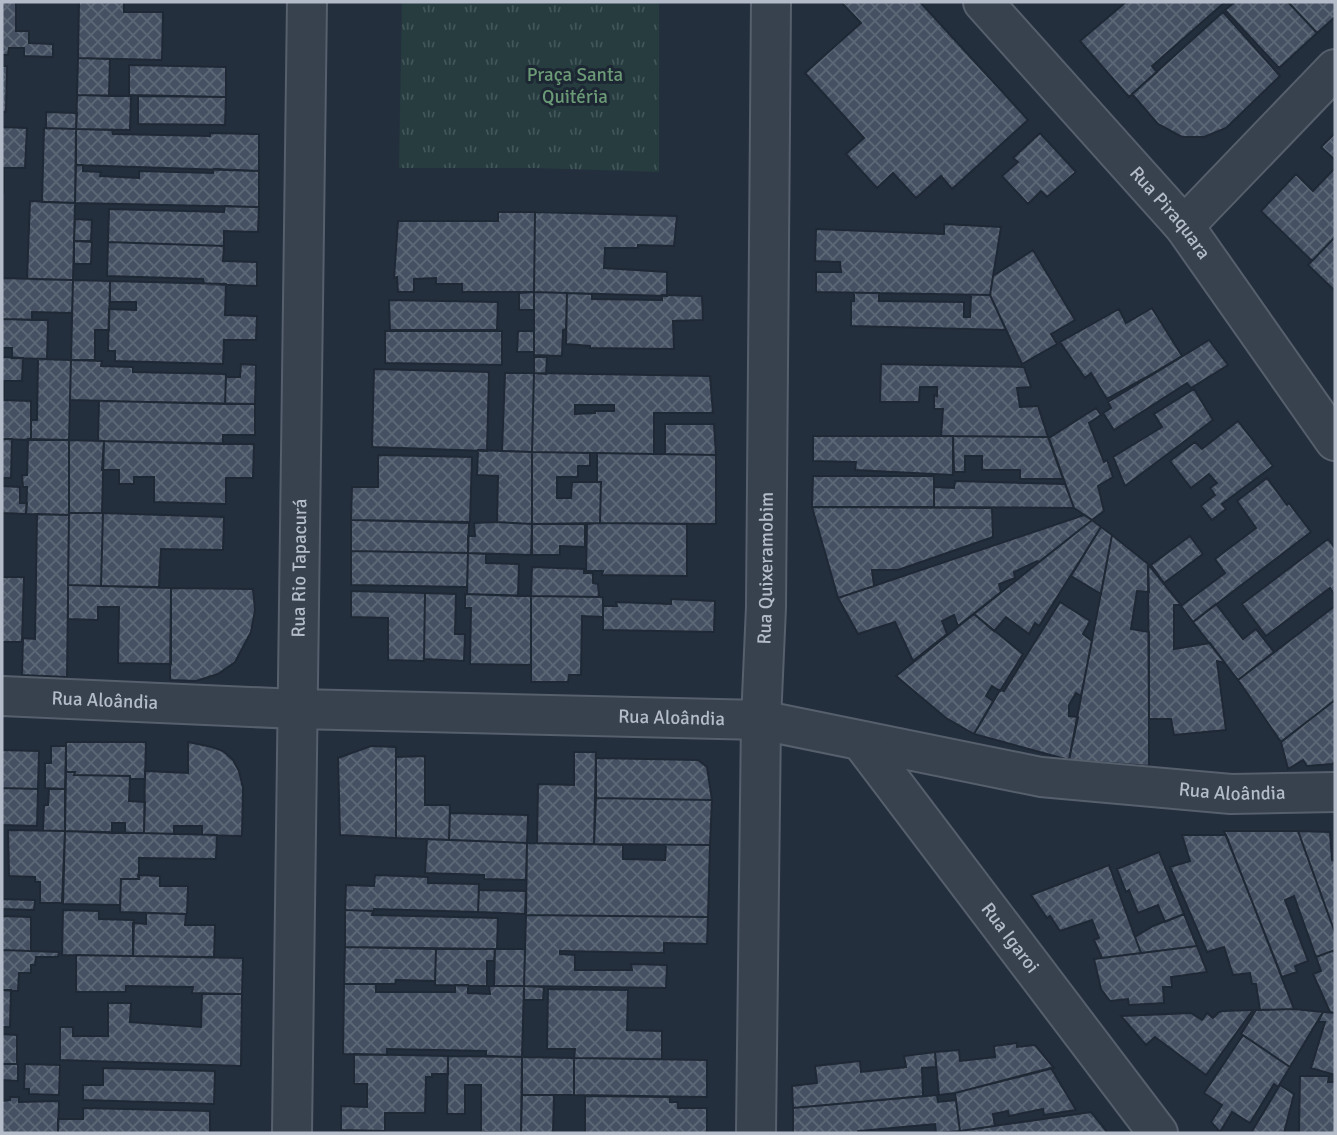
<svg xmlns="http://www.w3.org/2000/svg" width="1337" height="1135" viewBox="0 0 1337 1135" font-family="Signika,sans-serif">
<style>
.park{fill:url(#park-tufts)}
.building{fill:url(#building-cross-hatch);stroke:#1f2835;stroke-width:2;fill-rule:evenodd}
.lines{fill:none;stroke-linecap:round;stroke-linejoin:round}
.minor-casing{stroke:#565f6c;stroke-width:42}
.minor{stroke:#38414e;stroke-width:38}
.labels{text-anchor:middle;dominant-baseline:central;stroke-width:6;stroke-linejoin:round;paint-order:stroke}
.park-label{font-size:19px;fill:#6b9a76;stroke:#1d2633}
.street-label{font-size:19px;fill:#b4bcc9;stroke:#1d2633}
</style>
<defs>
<pattern id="park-tufts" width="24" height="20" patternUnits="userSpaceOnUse" patternTransform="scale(1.75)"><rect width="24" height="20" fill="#263c3f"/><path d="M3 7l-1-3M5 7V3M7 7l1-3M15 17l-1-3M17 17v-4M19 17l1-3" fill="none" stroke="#435659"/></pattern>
<pattern id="building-cross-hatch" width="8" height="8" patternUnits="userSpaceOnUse" patternTransform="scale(1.75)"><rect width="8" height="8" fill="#455162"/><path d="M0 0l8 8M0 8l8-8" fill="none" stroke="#5d6877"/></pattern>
</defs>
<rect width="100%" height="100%" fill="#242f3e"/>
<path class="park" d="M402,2h257v170l-123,-4h-137z"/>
<path class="building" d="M2,2h14v29h13v12l24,1v13l-29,-1v-8h-15l-1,7h-6z
M79,2h52h-7v10h39l-1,48 -84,-2z
M841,2h79l108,118 -76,69 -11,-13 -25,22 -23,-25 -16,15 -31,-34 18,-16 -59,-65 56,-50z
M1126,2h99l-73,64 5,6 -28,25 -49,-56z
M1235,2h53l29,31 -38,35 -54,-58z
M1288,2h47v15l-18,16z
M1223,12l57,64 -54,52 -22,9h-22l-24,-13 -26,-30z
M78,58l32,1 -1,37 -32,-1z
M129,65l97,2v30l-97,-2z
M2,66h5l-1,46h-4z
M77,95l54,1 -1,34 -54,-1z
M138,96l88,1 -1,28 -87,-1z
M46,112l31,1 -1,16 -30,-1z
M2,127l25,1 -2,40h-21v25h-2z
M44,128l32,1 -1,74 -33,-1z
M76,129l36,1 1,4 97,2v-3l49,1v37l-183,-6z
M1040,133l36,39 -29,25 -6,-6 -13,13 -26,-28 16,-14 -5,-4z
M1335,133v27l-14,-13z
M76,165h7v6l18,1 -1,4 39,2v-7l74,2 1,-4 45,2v36l-184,-4z
M1335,168v69l-23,24 -51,-50 35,-37 17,17z
M30,201l45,2 -2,77 -46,-1z
M225,206l34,1 -1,25 -34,-1v15l-116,-4 1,-33 115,3z
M498,212h37l-1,80h-72v-8h-26v-6l-22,1v13h-16l-1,-15 -3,1 4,-57h100z
M535,212l142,4 -3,30 -36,-1v3h-33l-1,20 63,4v24l-133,-4z
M75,219l17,1 -1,21h-17z
M944,224l57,3 -11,68 -174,-3v-20h25l-1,-10 -25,-1 1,-32 128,5z
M1335,237v53h-1l-26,-25z
M74,241l18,1 -1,22h-17z
M108,242l116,4 -1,15 34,1v24l-53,-2 -1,-5 -96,-3z
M1033,250l42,70 -24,14 6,10 -35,20 -32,-69 3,-19z
M2,278l71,2 -1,33 -40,-1v8l-30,-1z
M73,280l37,1 -1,49h-14v30h-24z
M110,281l116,3 -1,31 32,1 -1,24h-32l-1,24 -108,-3v-10h-7l1,-42 27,1v-8h-26z
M534,292v18h-15v-17z
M534,292l33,1 -1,36 -3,1 -1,26 -28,-1z
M567,293l25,1v5l70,1v-5l40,1 1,24 -30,1 1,28 -84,-1v-2l-24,-2z
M854,293h25v8l85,1v15h6l1,-22h19l16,35 -155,-4v-25h3z
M389,300l109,2 -1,28h-107z
M1152,308l30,48 -37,22 -38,21 -16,-26 -6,5 -25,-36 59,-33 7,14z
M2,319l46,1 -1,39 -35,-1v-10h-10z
M385,331h117v34l-117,-2z
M518,331h16v21h-17z
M1209,340l19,25 -37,23 -4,-5 -73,47 -11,-17 8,-5 -3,-6z
M2,357l21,1 -1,23h-18v16h-2z
M534,357h13l-1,17 -12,-1z
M38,359l33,1 -2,80h-38v-20h6z
M71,360l31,1 -1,5 32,1v5l93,2 -1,30 -155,-4z
M241,364l15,1 -1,39h-30l1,-27h14z
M881,364l143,3 7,20 -14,1 3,19 18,-1 10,31 -107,-1 2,-27h-9v-14l3,1v-9h-17l-1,15h-39z
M374,369l115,3 -2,79 -115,-4z
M505,373h29l-2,79 -30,-1z
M534,373l176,3 3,37h-59v41l-122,-2zM575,405h39v6h-19v2l-20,1z
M1194,389l19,31 -88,66 -12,-29 49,-30 -8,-13z
M2,400l29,1v39l-29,-1z
M99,401l156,3v31h-32v9l-125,-3z
M1096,408l5,7 -12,8 15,39 3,-2 6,17 -15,9 6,25 -12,9 -18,-12 -25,-70z
M1238,421l35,45 -51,38 4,5 -14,11 -11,-14 14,-11 -5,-7 7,-5 -8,-9 -18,14 -21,-27 25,-19 7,7z
M665,424h49l2,31 -51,-1z
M813,436h140v39l-98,-5 1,-8 -43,-1z
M953,436l95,1 15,42h-43v-9h-38v-14h-17v16h-11z
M2,439h10l-1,39h-9z
M28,439l41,1v75l-43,-1 1,-27h-4l-1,-12h5z
M69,440l35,1 -2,72h-33z
M104,441l150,3 -1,34h-27v26l-72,-2v-25h-20v7h-15v-14h-17z
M478,450l54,2v72l-35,-2 1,-46 -21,-1z
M532,452l58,1v13h-12v11h-21v21h14l1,-16h29l-1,41 -68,1z
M597,453l119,2v69l-116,-1 1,-41h-4z
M378,455l94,2 -2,65 -119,-2 1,-33h26z
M813,476h121v31h-122z
M1267,478l20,27 2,-2 22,29 -118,90 -12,-16 44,-33 -10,-14 41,-31 -19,-27z
M955,481l110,3 9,24 -140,-1v-20l20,1z
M2,486l18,1v16h7l-1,11 -24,-1z
M812,507l180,1 1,29 -95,33h-26l2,16 -36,12z
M69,513h34l-2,73 -33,-1z
M103,513l121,4 -1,33 -62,-1 -2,38 -58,-1z
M37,514l32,1 -2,162 -45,-2 1,-37 12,1z
M1084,515l8,5 -53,42 -2,-1 -23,11 1,6 -16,6 2,8 -43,34 -4,-11 -12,6 5,13 -34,27 -18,-39 -37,12 -20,-36z
M351,520l118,3 -1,30 -117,-2z
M1092,520l9,7 -62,99 -4,-3 -6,11 -23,-17 -12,14 -20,-17z
M497,522l35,2 -1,31 -63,-2v-17h7l-1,-13z
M600,523l87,1v52l-85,-1 1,-4h-17l1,-47z
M532,524h53v23l-25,-1v9h-28z
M1101,527l11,8 -11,59 -30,-18z
M1112,535l36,29 1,28 -12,-1 -6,38 18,3v134l-80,-6z
M1190,536l13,18 -39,29 -13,-18z
M1328,539l7,9v47l-5,-7 -64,48 -24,-32z
M351,551l117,2 -1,34 -116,-2z
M468,553l18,1v9l33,1 -1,32 -51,-2z
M1148,564l33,41h-7v44l36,-6 15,20 -8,-2 9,69 -52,5 -3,-16h-22z
M532,567l52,2v4h9v10l5,1 1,13 -68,-1z
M2,577h22l-2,65h-20z
M68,585l103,3v76l-53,-1 1,-56h-21v13l-30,-1z
M171,588l82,1 2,21 -4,22 -16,30 -17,12 -22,7 -26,-1z
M351,591l74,2 -1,68 -36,-1v-42l-37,-1z
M425,593l31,1 -1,40h10l-1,27 -40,-2z
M465,594l66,2v69l-61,-1 1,-56h-6z
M531,596l72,1v20l-21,-1 -1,59h-12l-1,7h-37z
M671,599l44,2 -1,31 -111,-2v-24h14l-1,-4 55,2z
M1060,602l30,19 -7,13 9,7 -11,55 -5,-3 -7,12v11l9,1 -9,43 -95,-26 26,-44 4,1z
M1216,604l27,35 13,-10 18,23 -36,28 -45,-58z
M1335,606v94l-54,42 -43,-62z
M974,614l49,40 -23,37 -8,-5 -6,10 7,5 -19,33 -28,-16 -50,-42z
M1335,700v62l-3,2 -25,2 -4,-6 -15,9 -7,-27z
M66,742h80l-1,37h-15v-3l-56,-1 1,-3h-9z
M188,742l24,5 11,4 10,9 6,11 4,17 -1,48 -40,-1v-9h-28v8l-30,-1 1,-62 43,2z
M51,746h15l-1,43 -20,-1v-25h6z
M371,746l25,1v91l-56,-3 -2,-77z
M2,750l37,1 -1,38 -36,-1z
M574,752h22l-2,92 -57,-1 1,-59 36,1z
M425,756v49h25l-1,35 -53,-2v-81z
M596,758l102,2 9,7 5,33 -116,-2z
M66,772h9l-1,3 56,1 -1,25 16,1 -1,31h-19v-10h-13v10l-47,-2z
M2,788l36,1 -1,37 -35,-1z
M49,789h16v42h-22l1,-26h4z
M596,798l116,2 -2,45 -116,-1z
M450,813l78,2 -1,28 -78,-3z
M8,830l57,1 -3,72h-22v-21h-5v-5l-26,-1z
M65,831l152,4 -1,24 -77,-1v21h-18l-1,26 -57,-1z
M1224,831h74l37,102v17l-19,7 -22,-61 -9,4 23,61 -13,5 2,6 -15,5z
M1298,831l32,1 2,28 3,1v72z
M1182,835h44l68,174 -34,1 -4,-26h-4l-2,-11 -17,2 -9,-28 -17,5 -37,-85 20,-6z
M427,839l100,4 -1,37 -42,-1v-4l-59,-2z
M527,843l96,2v14l42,1 1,-15h44l-2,72 -182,-2z
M1159,852l25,62 -19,8 -7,-17 -20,8 -9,-23 -3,2 -9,-23z
M1109,865l26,72 6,16 -39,5 -8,-18 5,-2 -7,-18 -32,11 -10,-15 -3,2 -16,-23z
M138,875l22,1v10h28l-1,28 -67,-2 1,-33h18z
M375,875l53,2v6l51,1 -1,28 -104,-3v2l-29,-1 1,-25 28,1z
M479,890l47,1 -1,23 -47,-2z
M2,899l33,1 -1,10 -32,-1z
M63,910l36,1v8l35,1 -1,36 -71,-1z
M345,910l28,1 -1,4 126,3 -1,31 -152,-2z
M146,913l40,1 -1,11h30l-1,32 -81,-1v-33l13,1z
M1184,914l13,32 -56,7 -6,-16 18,-11z
M526,915l182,2 -1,27 -43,-1v10l-104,-2v3l15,1v15h57l-1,-6 36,1 -1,23 -142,-2z
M2,916l29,1v34l-29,-1z
M1197,946l10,26 -36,5 1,10h-9l1,16 -35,2 -1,-6 -18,2 -9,-12 -7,-30z
M345,947l91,2 -1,32 -39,-1 -1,4h-51z
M436,949h59l-1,12h-7v25l-52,-1z
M495,949h30l-1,37h-30z
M2,950l29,1 28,1 -1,5h-22l-1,8h-4v8h-12l-1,18 -16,-1z
M1335,950v63l-5,-1 -17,-38 8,-3 -5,-14z
M76,955l167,3 -1,36 -50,-1 1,-6 -67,-1v6h-50z
M344,984h32v8h79v-7h13v8l22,1 -1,-8h35l-2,71 -36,-1v-5l-99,-2v6l-44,-1z
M524,986l20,1 -1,13h-19z
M548,989l80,1 -1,40 35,1v28l-88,-1 1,-9h-28z
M2,990h9l-1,37h-8z
M202,994h40l-1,72 -181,-6v-33h13v9h35v-33h23l-1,19 71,5z
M1294,1009l29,3 -33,55 -49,-33 15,-24z
M1253,1010l-47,65 -51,-38 -9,8 -25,-29 70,-3 11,7 5,-7 6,5 6,-6 4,-1z
M1323,1012l12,1v62l-24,-7 14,-46h-7z
M2,1034l15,1v29h-15z
M1243,1035l47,32 -12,20 -4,-3 -24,39 -18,-11 -12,20 -9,-10 11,-17 -18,-12z
M1017,1043v4l18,-2 19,23 -99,25 -16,2 -4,-43 24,-2 1,11 35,-4 -1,-11z
M935,1052l1,15 -14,1 1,28 -130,12 -1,-22 25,-3 -2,-17 45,-5 1,11 45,-5 -2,-11z
M354,1054l94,2v18h-16v3h-6l-1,36h-40v18l-44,-1v-24l26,1v-23h-13z
M448,1056l74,1 -1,76 -40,-1v-47h-16v29h-18z
M522,1057l52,1v37h-52z
M574,1058l133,2v37l-133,-2z
M2,1064h16v17l-16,-1z
M25,1064l35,1 -1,30 -30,-1v-5h-5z
M103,1068l112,3 -1,33 -131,-4v-15h20z
M1051,1068l25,42 -32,5 -1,-6 -34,7 -1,-5 -15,3 2,12 -35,5 -5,-38z
M1300,1076h29l-1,6h7v51h-36z
M1280,1085l14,9 -10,39h-33z
M522,1095h32l-1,38h-32z
M937,1095l1,7 18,-2 4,31 -24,2 -1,-9 -77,7 1,2h-66v-25z
M585,1096l85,1v5h8v6h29v25h-122z
M10,1097h9v5l40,-1 -1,32h-56v-32l8,-1z
M83,1108l127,3v22h-152v-14h25z
M1091,1112l17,21h-147l-1,-2z"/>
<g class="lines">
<defs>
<g id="minor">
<path id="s1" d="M983,2l201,224 151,215"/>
<path d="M1184,226l151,-157"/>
<path id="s2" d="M2,696l295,13 464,11 280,57 190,17 104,-2"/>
<path id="s3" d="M861,741l297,392"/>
<path id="s4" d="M292,1133l15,-1131"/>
<path id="s5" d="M756,1133l5,-413 5,-113 5,-605"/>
</g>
</defs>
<use href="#minor" class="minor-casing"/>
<use href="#minor" class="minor"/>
</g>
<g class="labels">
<g class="park-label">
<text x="575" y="75">Praça Santa<tspan x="575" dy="22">Quitéria</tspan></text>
</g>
<g class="street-label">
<text stroke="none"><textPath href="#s1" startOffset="282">Rua Piraquara</textPath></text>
<text stroke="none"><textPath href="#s4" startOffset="565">Rua Rio Tapacurá</textPath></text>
<text stroke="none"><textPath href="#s5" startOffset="565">Rua Quixeramobim</textPath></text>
<text stroke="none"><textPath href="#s2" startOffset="103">Rua Aloândia</textPath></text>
<text stroke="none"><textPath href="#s2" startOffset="670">Rua Aloândia</textPath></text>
<text stroke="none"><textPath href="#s2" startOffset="1237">Rua Aloândia</textPath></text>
<text stroke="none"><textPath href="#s3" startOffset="247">Rua Igaroi</textPath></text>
</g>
</g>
<rect width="1337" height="1135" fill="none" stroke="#b4bcc9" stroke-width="7"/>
</svg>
